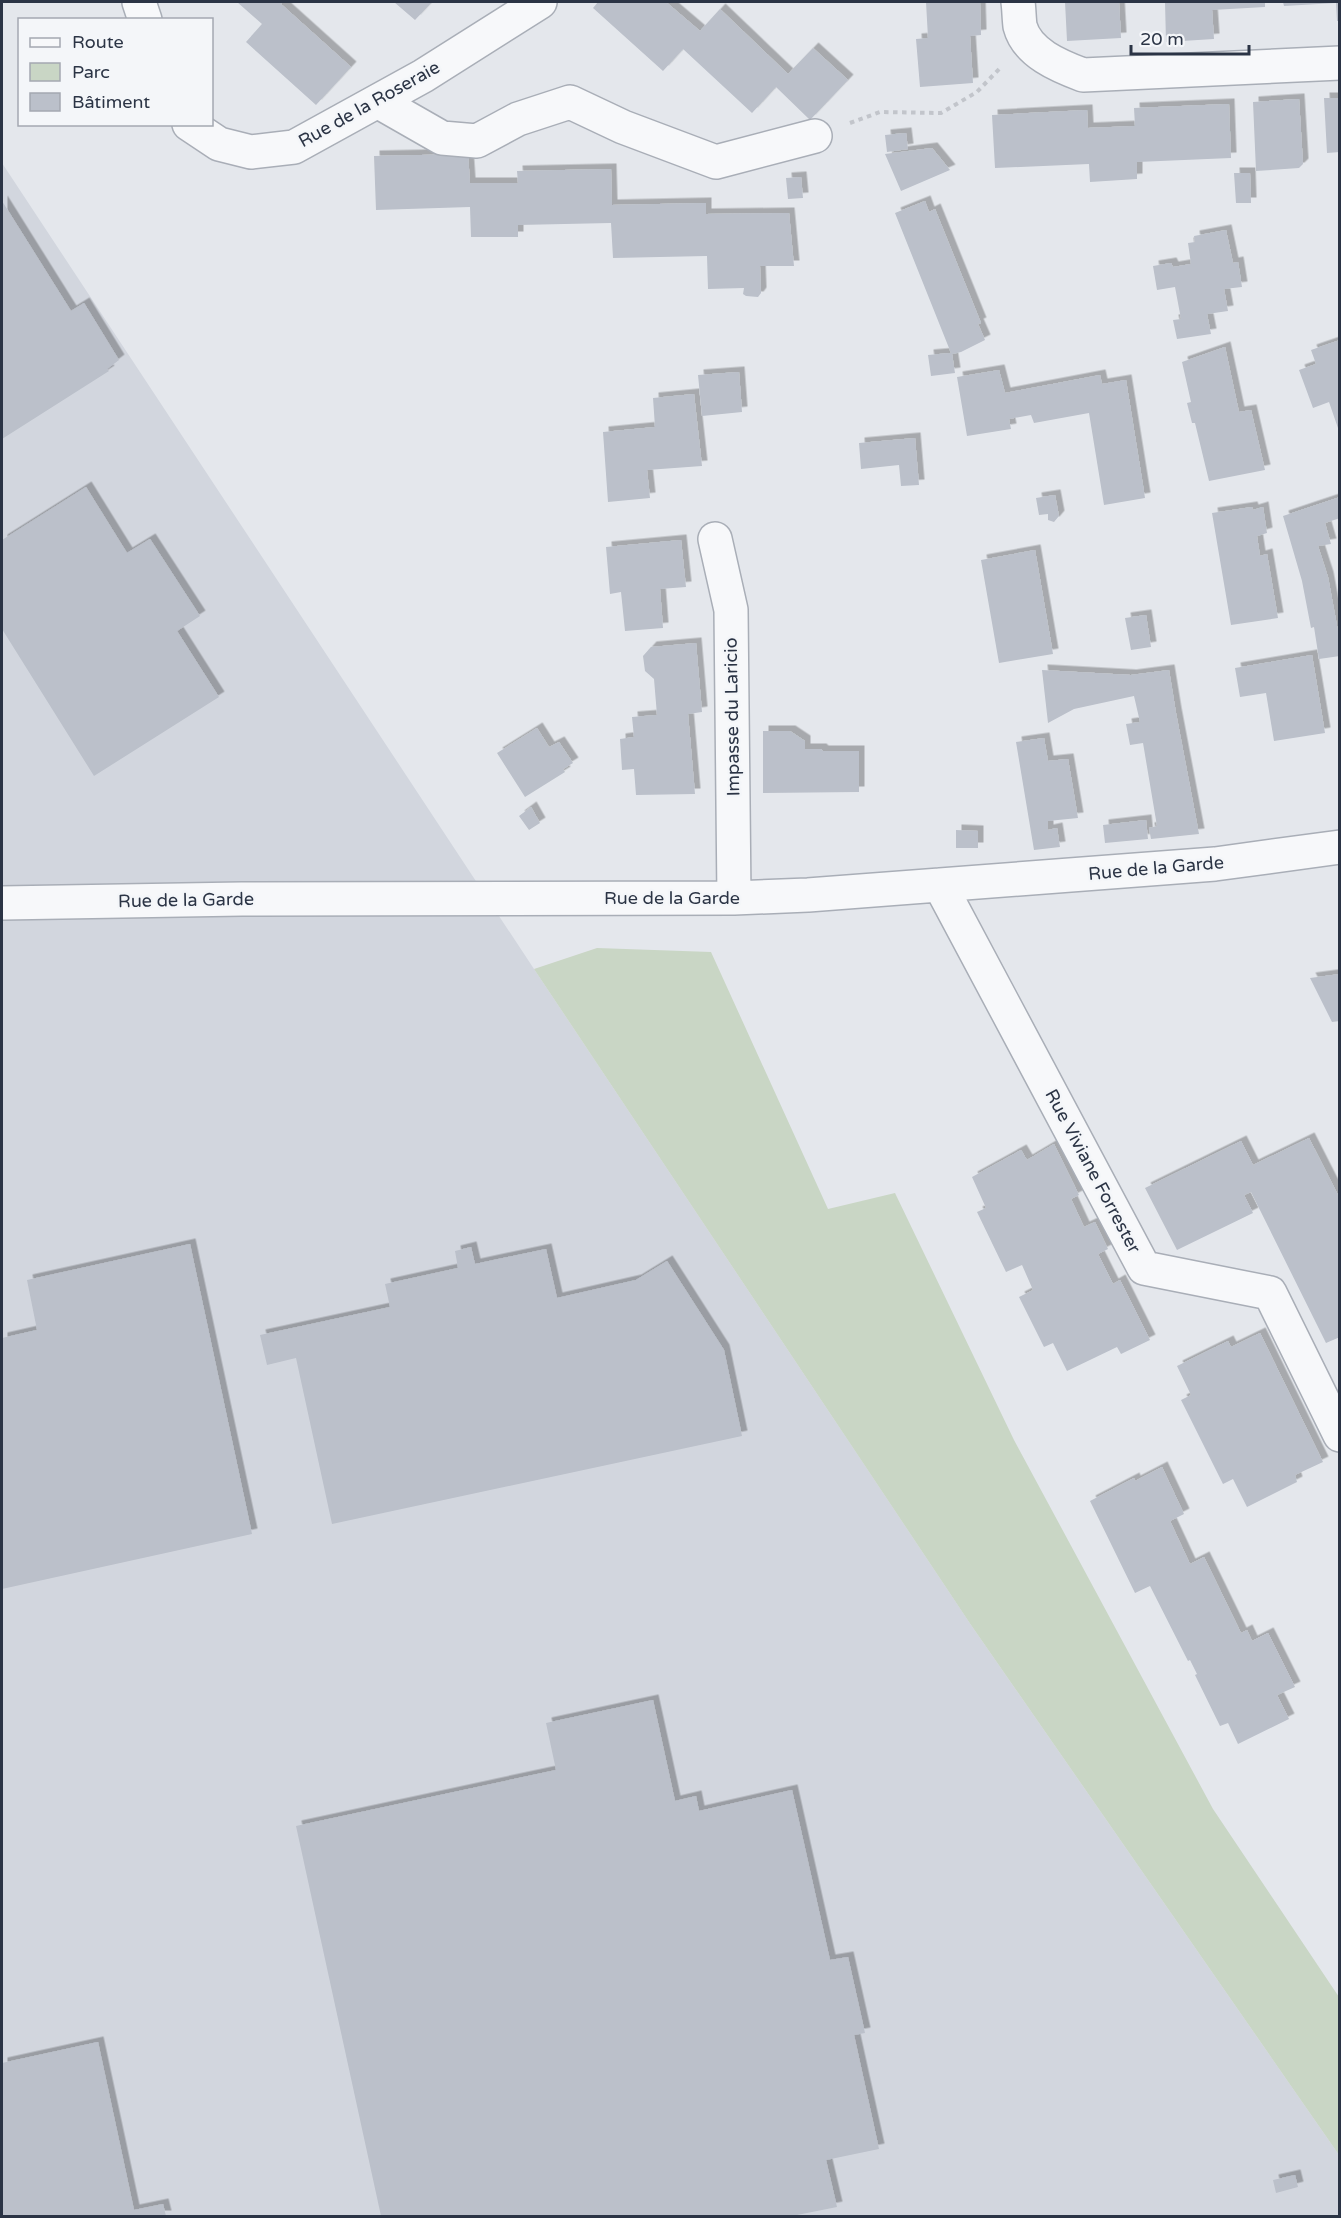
<svg xmlns="http://www.w3.org/2000/svg" width="1341" height="2218" viewBox="0 0 1341 2218" font-family="'Varela Round',sans-serif">
<style>
.built{fill:#d2d6de}
.green{fill:#c9d6c5}
.building{fill:#bbc0ca;filter:url(#shadow)}
.lines{fill:none;stroke-linecap:round;stroke-linejoin:round}
.street-casing{stroke:#a9aeb7;stroke-width:36}
.path{stroke:#c2c5cb;stroke-width:4;stroke-dasharray:4.5 4.5;stroke-linecap:butt}
.street{stroke:#f7f8fa;stroke-width:33}
.labels{text-anchor:middle;dominant-baseline:central;stroke-width:5;stroke-linejoin:round;paint-order:stroke}
.street-label{font-size:18px;fill:#2b3445;stroke:#f4f6f9}
</style>
<defs>
<filter id="shadow"><feDropShadow dx="5.5" dy="-5.5" stdDeviation="0" flood-color="#0004"/></filter>
</defs>
<rect width="100%" height="100%" fill="#e4e7ec"/>
<path class="built" d="M2,163l532,806 437,656 368,530v61h-1337z"/>
<path class="green" d="M597,948l114,4 117,257 67,-16 119,247 199,369 126,188v158l-368,-530 -437,-656z"/>
<path class="building" d="M237,2h46l-2,2 70,63 -35,38 -70,-63 16,-18z
M394,2h38l-17,18z
M598,2h68l34,29 20,-22 68,65 25,-26 35,32 -38,40 -34,-33 -24,26 -69,-64 -20,22 -70,-63z
M926,2h54l1,33 -11,1 3,47 -53,4 -4,-48 12,-1z
M1065,2h54l2,36 -54,3z
M1165,2h100v5l-53,3 2,29 -48,3z
M1283,2h57v19h-3l-1,-18 -52,3z
M1324,98h16v54l-13,1z
M1299,99l4,65 -4,4 -43,3 -3,-69z
M1229,104l2,54 -94,4v17l-47,3 -1,-18 -94,4 -3,-53 95,-5 1,18 47,-2 -1,-18z
M906,133l2,16 -21,3 -2,-17z
M932,148l18,22 -49,21 -16,-37z
M468,154l2,29h48l-1,-12 94,-2 1,36 94,-2v11l83,-1 5,53h-34l1,27 -3,4 -12,-1 -3,-2 1,-6 -36,1 -1,-33 -94,2 -2,-35 -93,2v12h-47l-1,-30 -94,3 -2,-54z
M1234,173h16l1,30h-15z
M801,177l2,21 -15,1 -2,-21z
M2,201l69,110 13,-8 35,57 -12,9 2,2 -107,68z
M925,201l4,11 6,-3 46,114 -3,1 7,16 -24,12 -9,2 3,19 -24,3 -3,-21 23,-2 -56,-140z
M1226,230l7,33 5,-1 4,25 -18,2 4,22 -21,3 4,20 -34,5 -4,-19 8,-1 -6,-32 -18,3 -4,-24 18,-3 2,4 18,-3 -3,-21 7,-1 -1,-6z
M1340,340v91h-1l-10,-29 -16,6 -14,-38 17,-6 -5,-14z
M1225,347l14,65 12,-2 14,60 -56,11 -14,-58h-3l-5,-20 4,-1 -9,-40z
M999,370l6,23 95,-18 2,9 24,-4 19,118 -41,7 -15,-92 -55,10 -3,-8 -22,4 2,10 -44,7 -10,-59z
M739,372l3,40 -40,4 -4,-41z
M694,394l8,72 -55,4 3,28 -42,4 -5,-70 52,-5 -2,-29z
M915,438l4,47 -18,1 -2,-21 -38,4 -2,-26z
M86,487l41,66 23,-14 50,77 -23,15 42,66 -125,79 -92,-147v-89z
M1055,495l4,21 -5,6 -6,-2v-6l-9,1 -3,-17z
M1340,497v21l-15,5 6,21 -13,2 10,31 12,65v14l-21,3 -5,-32 -3,1 -9,-47 -19,-65z
M1252,507l1,3 10,-3 4,26 -10,3 3,20 7,-2 11,64 -47,7 -19,-112z
M681,540l5,47 -26,2 3,39 -38,3 -4,-39 -11,2 -4,-47z
M1035,550l18,104 -54,9 -18,-103z
M1146,615l5,32 -20,3 -6,-32z
M696,643l6,69 -14,2 7,80 -59,1 -2,-26 -12,1 -2,-31 14,-2 -2,-20 25,-2 -3,-36 -9,-8 -2,-15 8,-9z
M1312,655l13,78 -51,8 -8,-48 -26,4 -5,-29z
M1042,670l89,5 38,-5 7,43 23,121 -48,5 -2,-11 8,-2 -14,-83 -13,2 -4,-21 14,-2 -6,-26 -60,13 -26,14z
M537,728l12,19 10,-5 14,21 -10,6 2,3 -40,25 -28,-44z
M763,731h27l15,10v8h16l2,2h36v41l-96,1z
M1044,738l4,23 20,-2 10,59 -30,3v9l9,-2 3,19 -26,3 -18,-108z
M531,807l9,16 -11,7 -10,-14z
M1146,820l2,19 -43,4 -2,-18z
M956,830l22,1v17h-22z
M1340,974v47l-8,1 -22,-44z
M1309,1138l31,61v138l-14,6 -75,-151 -7,3 9,18 -76,37 -32,-62 96,-47 12,24z
M1054,1144l25,51 -8,4 13,28 11,-5 13,27 -10,5 15,30 7,-4 30,60 -29,14 -4,-7 -50,24 -14,-28 -9,4 -25,-50 14,-7 -11,-25 -16,7 -29,-60 9,-4 -14,-31 49,-27 6,10z
M190,1244l62,290 -250,55v-251l35,-8 -10,-50z
M471,1247l4,17 71,-15 11,49 79,-18 31,-19 57,89 18,86 -410,88 -36,-166 -29,7 -7,-30 130,-28 -5,-23 73,-16 -3,-17z
M1260,1333l63,129 -28,13 2,7 -50,25 -14,-28 -10,5 -42,-84 10,-5 -14,-29 51,-25 3,6z
M1162,1467l22,47 -14,7 20,43 14,-7 37,76 6,-3 5,11 16,-8 27,54 -18,8 12,24 -51,25 -10,-21 -8,3 -25,-51 2,-1 -7,-14 -2,1 -38,-75 -15,7 -45,-92 44,-23 1,3z
M653,1700l22,101 21,-5 3,15 93,-21 38,170 18,-3 17,76 -11,2 25,114 -53,11 11,47 -45,9h-411l-85,-390 260,-56 -10,-47z
M98,2042l36,168 29,-6 3,12h-164v-153z
M1295,2175l3,12 -22,6 -3,-13z"/>
<g class="lines">
<defs>
<path id="street" d="M139,2l6,18
M1018,2c1,7 1,16 2,24 7,27 39,40 63,49l257,-12
M379,102l63,36 35,3 41,-22 52,-17 53,25 93,35 99,-26
M189,124l30,20 32,8 43,-5 129,-71 117,-74
M715,539l16,71 3,288
M940,885l204,383 126,25 70,142
M2,903l240,-4 492,-1 74,-3 407,-31 125,-17"/>
</defs>
<use href="#street" class="street-casing"/>
<path class="path" d="M850,123l30,-11 61,1 36,-21 24,-25"/>
<use href="#street" class="street"/>
</g>
<g class="labels">
<g class="street-label">
<text transform="translate(369 104) rotate(-29)">Rue de la Roseraie</text>
<text transform="translate(732 717) rotate(-91)">Impasse du Laricio</text>
<text transform="translate(1156 868) rotate(-5)">Rue de la Garde</text>
<text x="672" y="898">Rue de la Garde</text>
<text transform="translate(186 900) rotate(-1)">Rue de la Garde</text>
<text transform="translate(1093 1171) rotate(62)">Rue Viviane Forrester</text>
</g>
</g>
<rect width="1341" height="2218" fill="none" stroke="#2b3445" stroke-width="6"/>
<rect x="18" y="18" width="195" height="108" fill="#f4f6f9" stroke="#a4a8b1" stroke-width="1.5"/>
<rect x="30" y="38" width="30" height="9" fill="#f7f8fa" stroke="#a4a8b1" stroke-width="1.5"/>
<text x="72" y="48" font-size="18" fill="#2b3445">Route</text>
<rect x="30" y="63" width="30" height="18" fill="#c9d6c5" stroke="#a4a8b1" stroke-width="1.5"/>
<text x="72" y="78" font-size="18" fill="#2b3445">Parc</text>
<rect x="30" y="93" width="30" height="18" fill="#bbc0ca" stroke="#a4a8b1" stroke-width="1.5"/>
<text x="72" y="108" font-size="18" fill="#2b3445">Bâtiment</text>
<path d="M1131 45v9h118v-9" fill="none" stroke="#2b3445" stroke-width="3"/>
<text x="1140" y="45" font-size="18" fill="#2b3445" stroke="#f4f6f9" stroke-width="4.5" paint-order="stroke">20 m</text>
</svg>
